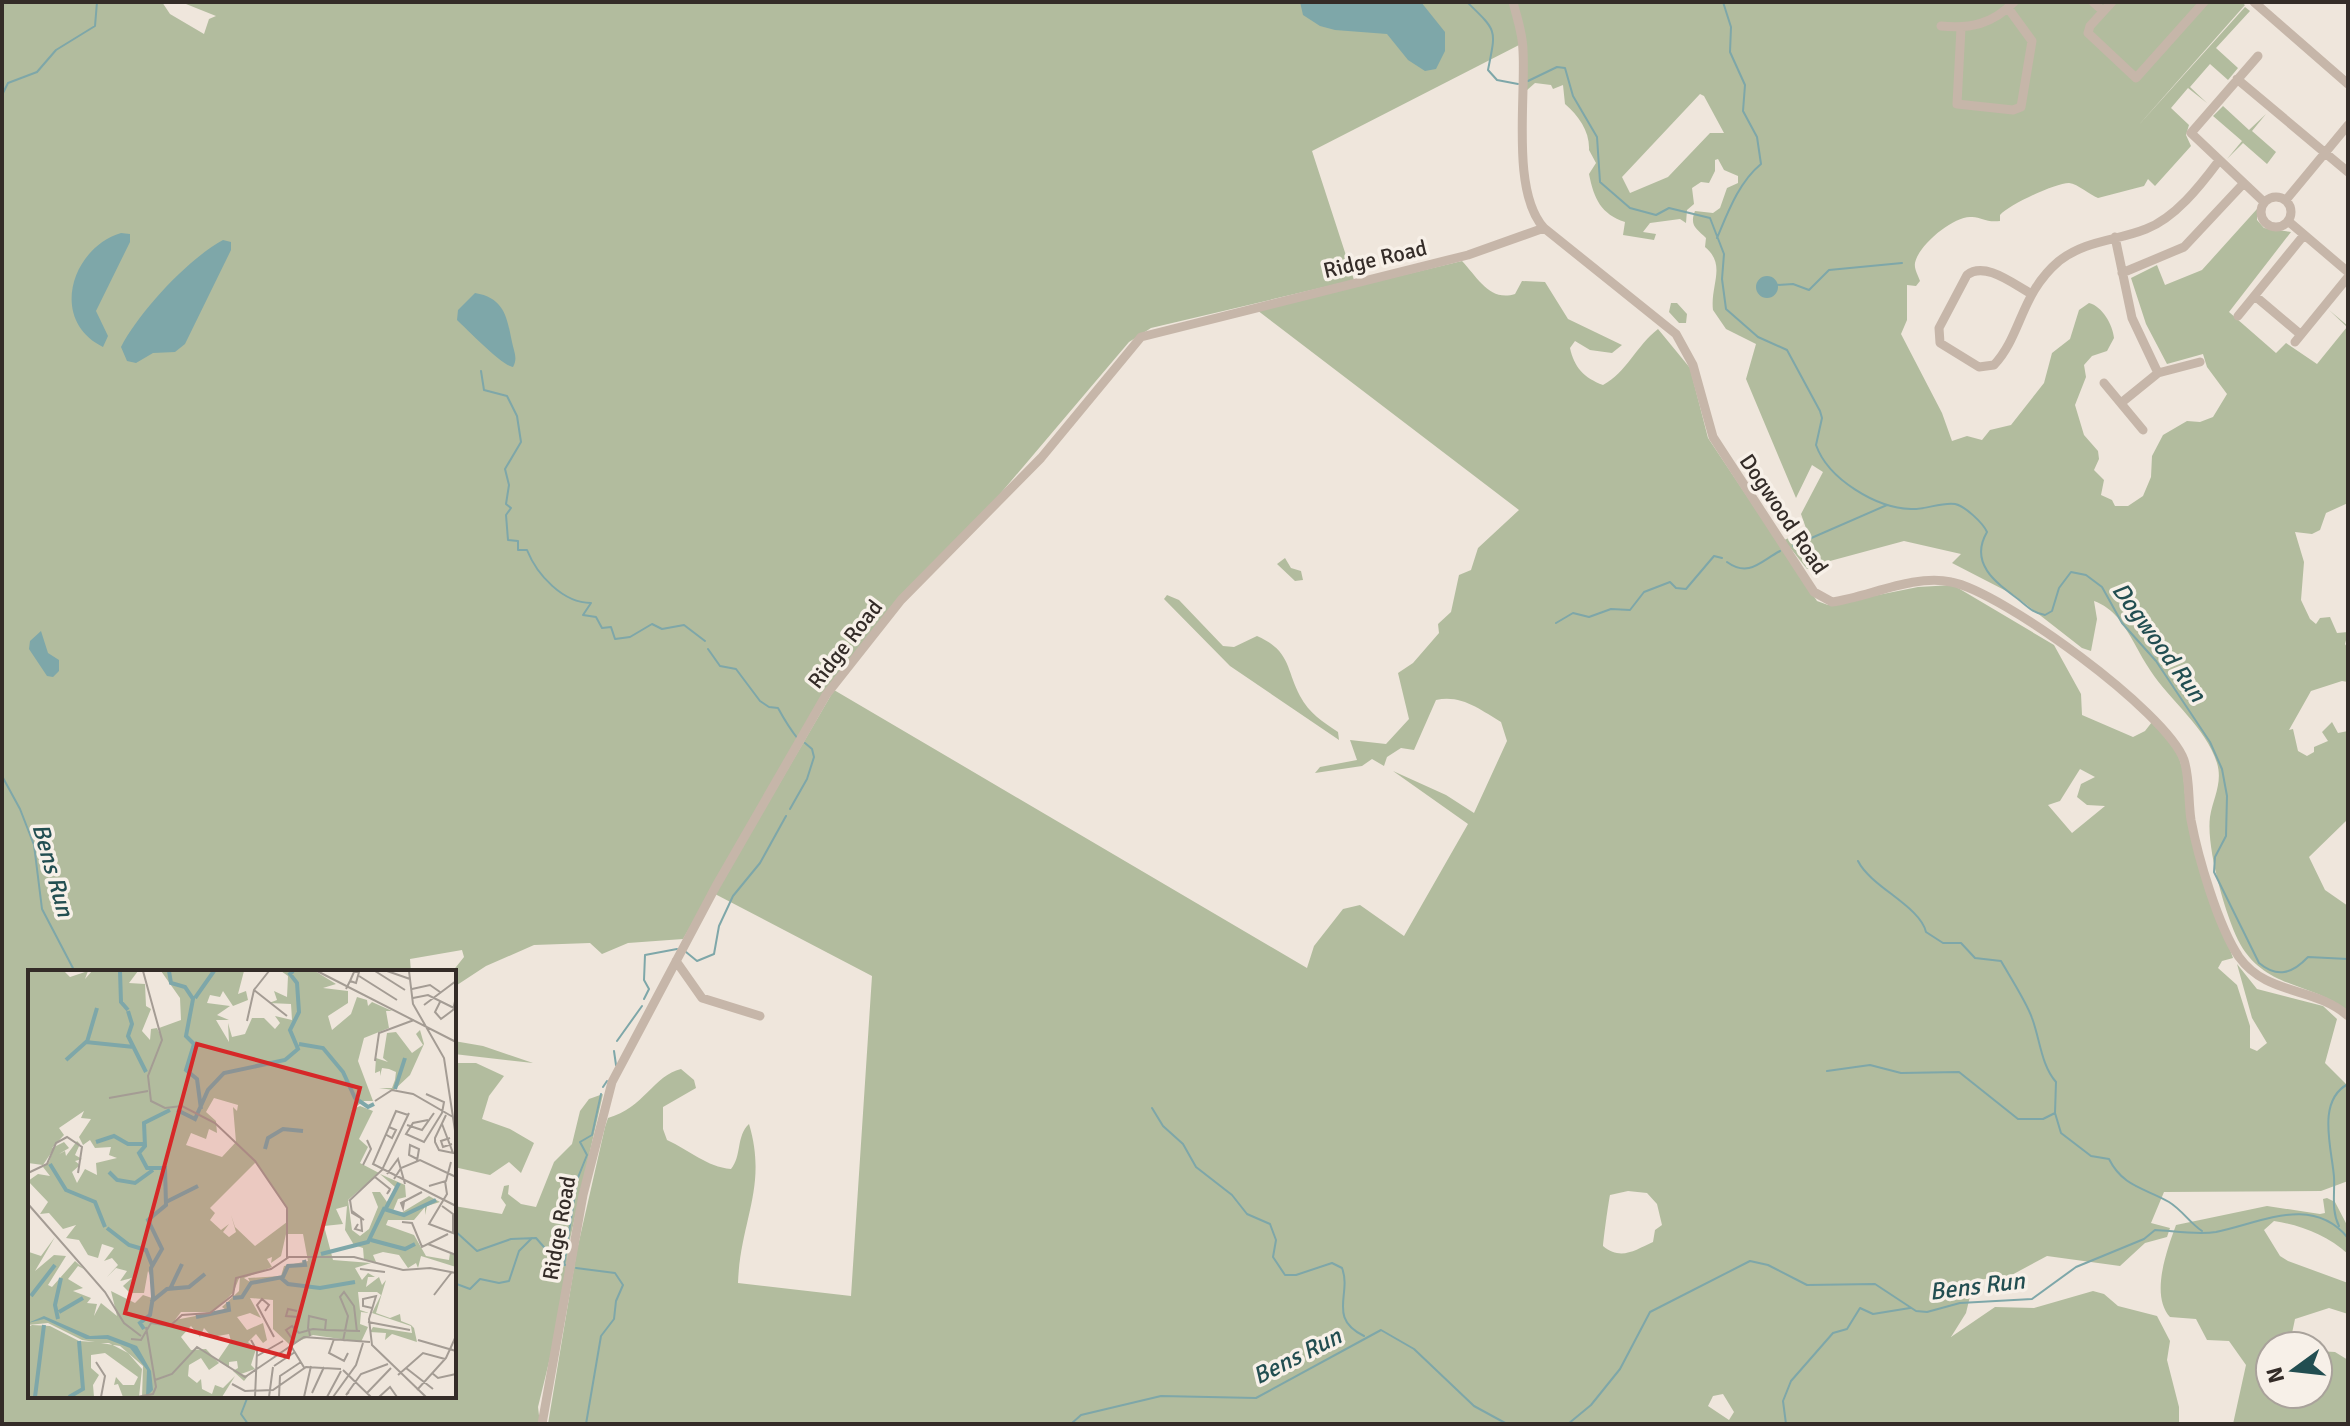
<svg xmlns="http://www.w3.org/2000/svg" width="2350" height="1426" viewBox="0 0 2350 1426" font-family="Signika,sans-serif">
<style>
.green{fill:#b2bc9e;fill-rule:evenodd}
.water{fill:#7ea7a9}
.lines{fill:none;stroke-linecap:round;stroke-linejoin:round}
.stream{stroke:#7ea7a9;stroke-width:2}
.minor{stroke:#c6b6a9;stroke-width:9}
.labels{text-anchor:middle;dominant-baseline:central;stroke-width:7;stroke-linejoin:round;paint-order:stroke}
.street-label{font-size:22px;fill:#342c28;stroke:#f7f0e8}
.water-label{font-size:24px;font-style:italic;fill:#224e51;stroke:#f7f0e8}
.inset-river{fill:none;stroke:#7ea7a9;stroke-width:4}
.inset-road{fill:none;stroke:#a49c94;stroke-width:2}
.view{fill:#d62828;fill-opacity:0.15;stroke:#d62828;stroke-width:4}
.inset-edge{fill:none;stroke:#342c28;stroke-width:4}
</style>
<rect width="100%" height="100%" fill="#efe6dc"/>
<path class="green" d="M2,2h160l8,12 34,20 5,-15 7,-3 -35,-14h1329l11,42 -209,107 42,129 -203,48 -22,14 -129,152 -169,189 -148,256 -55,4 -26,11 -12,-11 -56,2 -48,21 -32,21 -2,-15 12,-15 -2,-7 -52,9 1,13h-381v424h424v-190l48,8 4,-9 -5,-7 3,-12 5,-1 -1,9 13,10 15,3 18,-45 18,-18 8,-33 9,-12 14,-5 -33,145 -12,86 -20,82 2,17h-538z
M1516,2h725l4,3 -108,122 108,-120 5,4 -34,37 22,20 -10,12 -18,-16 -20,23 17,16 -19,-15 -17,20 18,17 -3,10 5,11 -36,40 -7,-7 -4,7 -46,12c-8,-3 -20,-14 -29,-15 -14,0 -60,22 -69,32v6c-15,2 -19,-5 -30,-4 -18,0 -52,29 -55,46 -1,6 3,12 5,18l-4,5 -9,-1v35l-6,14 41,79 10,28 15,-5 15,4 8,-10 21,-5 33,-42 8,-30 18,-14 9,-29 10,-7c13,3 24,22 25,35l-7,13 -15,5 -8,9 2,12 -11,28 9,30 14,16 1,8 -5,11 10,10 -3,15 11,5 3,6h13l15,-10 8,-19 1,-21 11,-21 24,-14 13,1 13,-5 14,-23 -20,-27 -4,-13 -36,10 -21,-40 -15,-46 26,-13 8,20 37,-15 55,-61v11l7,8 27,4 -62,80 47,41 10,-10 31,21 30,-37 -18,-17 19,16v177l-22,10 -6,17 -8,4 -17,-2 9,30 -3,38 9,19 6,5 4,-6 10,-1 7,16 11,-1 -3,12 3,5v33l-6,-1 -31,10 -22,39 4,-1 5,22 9,5 7,-4v-5l14,-6 -6,-9 10,-10 6,11 10,-2 -2,90 -37,36 16,33 23,16v106c-35,-31 -84,-21 -110,-72 -13,-27 -32,-93 -28,-123 3,-19 13,-34 7,-54 -11,-36 -47,-62 -67,-93 -11,-16 -19,-36 -32,-52 -6,-7 -15,-14 -24,-17l3,18 -6,32 -9,-3 -68,-53 -62,-32 9,-9 -57,-13 -74,20 -14,8h-9l-23,-29 23,-9 -6,-17 22,-42 -11,-7 -16,33 -50,-119 10,-35 -30,-15 -13,-19c-3,-25 14,-45 -8,-63l1,-9c-9,-9 -17,-12 -11,-27l18,2 7,-5 7,-20 11,-5v-7l-14,-6 -6,-11 -3,1v11l-6,12 -8,-1 -9,6 2,16 -7,6 -1,13 -6,-4 -30,4 -7,9 13,2 -2,6 -31,-5 2,-13c-24,-8 -31,-23 -36,-48l7,-11 -7,-13c1,-18 -10,-34 -24,-46l-2,-19 -10,4 -2,-4 -16,-2 -9,8zM1700,94l4,2 20,37h-14l-42,44 -38,16 -8,-16z
M2223,106l26,24 17,-16 -14,17 24,21 -9,12 -24,-21 -16,16 15,-18 -29,-25z
M1462,261c16,17 28,41 53,33l7,-13 23,1 23,37 54,26 -10,8 -22,-3 -15,-9 -5,7c4,19 14,30 33,37 23,-12 34,-40 55,-56l32,39 18,70 109,163 11,4 90,-18 35,-2 101,60 27,49 1,21 51,22 12,-6 7,-9 25,29 6,20 4,47 12,42 34,98 -11,3 -4,7 19,17 13,41v22l7,3 10,-8 -15,-25 -15,-54 20,25 66,17 14,13 -12,44 23,23v95l-27,10 -157,1 -13,31 19,5 -3,9 -22,6 -25,23 -73,-10 -39,21 -34,3 -8,33 -15,24 44,-30 39,1 59,-17 11,3 14,12 39,10 13,25 -3,19 12,47v17h-1631l29,-174 28,-123 3,-9c36,-10 46,-43 73,-49l13,11 2,8 -33,19v22l4,11c22,10 40,27 64,29 11,-13 5,-33 18,-45 19,63 -9,97 -11,159l113,13 21,-320 -157,-82 119,-204 473,278 7,-22 29,-37 17,-4 44,31 64,-112 -75,-53 53,24 28,18 33,-72 -6,-19c-20,-12 -40,-28 -65,-22l-22,50 -13,-2 -14,9 -3,9 -12,-7 -10,7 -47,7 5,-6 37,-7 -7,-20 36,4 23,-25 -11,-46 15,-10 26,-30 -1,-9 13,-12 8,-37 12,-5 7,-22 41,-38 -262,-200zM2080,769l15,8 -14,7 -4,13 10,8 18,1 -33,27 -24,-28 12,-4zM1628,1191l19,2 10,11 5,21 -7,5 -2,12c-18,8 -32,19 -50,4 1,-11 5,-41 7,-51zM1723,1394l11,18 -5,8 -21,-14 5,-10z
M1671,303h6l10,11 -1,9h-7l-10,-11z
M1285,558l6,10 10,3 2,9 -8,1 -18,-17z
M1167,595l12,5 44,46 11,1 23,-11c34,15 29,34 43,60 9,17 23,26 38,36l1,8 -109,-74 -66,-67z
M454,1041l29,5 50,17 -79,-9z
M454,1063h22l28,13 -15,20 -7,23 28,10 24,14 -13,30 -12,-11 -19,13 -36,-8z
M2327,1198l8,4 13,25v27c-21,-19 -47,-29 -74,-33l-10,9 16,26 8,5 60,22v31l-19,-6 -34,11 -4,19 11,8h-32v48h48v-43l17,1 13,8v64h-115l13,-59 -17,-24 -22,-1 -11,-21 -26,-2c-20,-22 -3,-67 6,-92l91,-19 53,8 5,-1 -2,-14z"/>
<path class="water" d="M1300,2h121l24,30v19l-9,18 -11,2 -17,-11 -21,-26 -52,-4 -15,-4 -17,-11z
M121,233l9,1v8l-34,69 12,25 -5,11c-54,-26 -32,-99 18,-114z
M223,240l8,2v8l-46,94 -10,8 -22,1 -17,10 -9,-2 -6,-14c18,-35 67,-88 102,-107z
M1756 287a11 11 0 1 1 22 0a11 11 0 1 1-22 0Z
M475,293c30,5 32,25 37,49 2,10 6,16 1,25 -12,-2 -44,-36 -56,-47l1,-10z
M41,631l7,22 11,7v11l-6,6 -6,-1 -18,-27 1,-8z"/>
<g class="lines">
<path class="stream" d="M1467,2c31,30 29,27 21,68l9,10 21,4
M1528,81l29,-14 8,1 8,28 24,41 3,45 30,26 26,7 13,-7 41,10 14,36 -2,25 4,30 32,28 29,13 33,61 2,7 -6,27c12,34 60,63 95,64 14,1 30,-7 44,-5 10,2 28,19 32,28 -18,31 8,50 31,67 9,7 15,14 27,16l7,-4 7,-23 12,-16 15,3 16,12 20,36 34,38 54,81 12,27 5,27 -1,40 -11,21 -1,15 45,91c18,15 33,11 49,-6l40,2
M2,95l6,-12 29,-11 19,-22 39,-24 2,-24
M1717,238c11,-26 22,-56 44,-74l-4,-27 -14,-26 2,-26 -15,-33 1,-25 -8,-25
M1776,285l17,-1 16,6 20,-20 73,-7
M481,371l3,19 23,6 10,20 4,26 -16,27 4,16 -3,19 5,4 -5,7 2,25 10,1v9h9c10,25 36,53 64,53l-8,12 13,2 6,11 9,-1 4,12 15,-2 22,-13 10,5 22,-4 21,16
M1793,546l94,-41
M1727,562c22,16 34,-1 53,-11
M1556,623l17,-10 16,4 22,-8 19,1 14,-18 26,-10 6,6 10,1 28,-33 8,2
M708,649l12,17 16,3 24,32 9,6 9,1c6,11 12,21 20,31
M2,776l18,33 14,36 8,64 33,63
M790,809l17,-30 7,-22 -2,-8 -7,-6
M1858,861c13,26 62,45 68,71l17,11h18l14,15 26,3c8,14 26,42 31,57 8,21 9,47 24,64l-1,31 6,20 30,23 18,3c14,28 36,29 60,43 13,8 21,21 33,29
M686,952l11,9 17,-7 5,-28 14,-30 27,-33 26,-47
M644,999l5,-10 -5,-9 1,-25 32,-6
M617,1041l25,-35
M614,1051l2,14
M1827,1071l43,-6 31,8 58,-1 59,47h25l12,-6
M603,1087l4,-6
M1152,1108l11,18 20,18 13,23 36,28 15,19 23,10 6,16 -3,17 12,18h11l36,-12 10,5c10,26 -15,50 22,68
M2339,1226c-8,-16 -4,-32 -5,-49 -2,-28 -18,-76 14,-93
M454,1230l23,21 34,-12 25,-1 22,25 8,2
M564,1265l13,-85 10,-25 -7,-13 12,-7 9,-41
M576,1268l39,5 8,12 -7,16 -2,18 -13,17 -15,88
M454,1283l16,6 10,-10 19,4 10,-2 10,-30 13,-13
M248,1396l-7,18 7,10
M1071,1424l10,-9 80,-19 95,2 125,-68 33,19 60,57 33,18
M1568,1424l23,-19 29,-36 30,-57 100,-51 18,4 39,20 68,-1 41,27 11,1 33,-9 72,-4 44,-32 68,-28 11,-9c19,1 42,5 61,2 45,-9 96,-38 132,6
M1786,1424l-3,-23 8,-20 42,-48 14,-4 13,-21 13,6 37,-6"/>
<path class="minor" d="M1513,2c4,16 10,32 10,49 3,47 -12,141 21,177l132,106 17,31 20,72 101,155 18,10c37,-5 81,-28 119,-20 50,9 216,130 233,178 6,19 4,40 7,60 7,37 27,106 48,137 28,39 75,29 109,59
M2093,2l10,9
M2112,2l-22,24 -2,7 48,45 68,-76
M2254,2l94,82
M1941,26c29,3 52,-2 73,-24
M1961,28l-4,76 56,6 8,-3 11,-66 -24,-33
M2258,56l-67,77 73,69
M2237,79l111,93
M2261 212a15 15 0 1 1 30 0a15 15 0 1 1-30 0Z
M2286,200l62,-75
M2288,221l60,51
M2115,237l17,81 26,55
M2122,273l62,-26 59,-63
M2030,293c-17,-9 -45,-32 -63,-18l-28,53 1,15 39,24 15,-2c28,-30 26,-71 65,-104 27,-21 57,-20 87,-32 29,-11 54,-43 72,-67
M2255,296l45,38
M2238,316l66,-81
M2295,342l53,-65
M2104,383l39,47
M2121,403l37,-30 42,-11
M676,961l26,37 58,18
M542,1424l41,-229 29,-113 104,-196 110,-191 75,-95 140,-142 100,-121 327,-82 76,-27"/>
</g>
<g class="labels">
<g class="street-label">
<text transform="translate(1375 259) rotate(-13)">Ridge Road</text>
<text transform="translate(1784 514) rotate(56)">Dogwood Road</text>
<text transform="translate(845 644) rotate(-52)">Ridge Road</text>
<text transform="translate(559 1228) rotate(-80)">Ridge Road</text>
</g>
<g class="water-label">
<text transform="translate(2159 642) rotate(54)">Dogwood Run</text>
<text transform="translate(53 870) rotate(74)">Bens Run</text>
<text transform="translate(1977 1286) rotate(-7)">Bens Run</text>
<text transform="translate(1297 1356) rotate(-27)">Bens Run</text>
</g>
</g>
<g transform="translate(28 970)">
<rect width="428" height="428" fill="#efe6dc"/>
<path d="M0,1h36l6,6 18,-6 -3,8 7,-8h46l-9,12 16,1 1,22 5,3 -9,22 8,9 1,-11 6,-1 4,8 -2,-8 22,-8 -1,-22 -19,-27h83l-6,23 8,-3 2,9 -15,6 -10,-15 -3,6 -10,-2 -3,8 23,3 -13,9 12,5h-13l13,22 -1,-19 4,14 13,-3 7,-16h12l11,11 5,-6 -5,-7 17,4 -1,-16 -22,-1 8,-3 -3,-9 13,6 1,-21 -7,-5h34l21,13 -13,4 25,3v12l-20,13 4,14 19,-16 6,-17 10,3 1,6 4,-4 20,9h-6l3,17 -25,10 -6,23 15,40h-9l-13,9 9,-4 13,5 -14,28 9,8 -8,16 19,10 -31,27 4,30 8,6 9,-7 9,-22 -6,-15h8l7,10 7,-9 1,-6 -15,-13 25,11 1,12 -8,2 -5,12 8,2 28,-17 11,6 -13,4 -2,9v-8l-11,13h-26l-2,5 28,10 12,21 23,4 1,-7 6,2v12l-35,-11 -3,12 -2,-5 -8,5 -9,-13 -16,-3 -10,3 3,7 -12,-2 -1,-12 -9,-3 -9,-15 2,-24 -11,3 7,15 -19,2 9,34 38,3 -16,5 7,12 6,-7 7,4h-7l-2,10 13,-10 3,8 4,-5 -10,33 14,5 10,-4 1,7 10,4 3,3 3,14 -25,-8 -7,6 1,-7 -16,-1 3,-5 39,6 -1,-7 -39,-13 9,-18 -4,-3h-19l2,18 9,3 -8,-1 -1,12 8,3 -7,15 -48,-7 -23,10 -17,-16v-29l-23,-2 11,20 -11,-5 -13,4 10,13 16,-7 4,17 -4,3 -7,-9 -8,8 8,7 -5,16 4,4 -14,5 7,2 -4,5 -11,-10 5,-3 -1,-7 -8,1v6l-11,-8 13,-19 -2,-7 -17,3 -8,-9 -4,9 -9,-11 -10,11 10,13 15,-1 13,14 -10,7 -8,-12 -12,7 -1,11 9,7 4,-4 1,10 10,5 3,-9 8,3 12,-12 -13,21h-80l1,-31 -23,-20 -38,-6 -34,-17 -20,2 1,-73 12,4 14,-19 -20,34 19,-16 12,1 -18,29 4,2 23,-26 9,8 -6,-3 -10,13 15,9 -10,3 18,7 -4,5 10,1 -3,12 7,-13 16,13 -6,-25 24,12 8,-8 9,3 2,-15 -6,-12 -4,22h-14l-7,-7 9,-8 -12,3 7,-10 -11,-3 -9,9 11,-12 -6,-7 -8,3 10,-13 -12,-4 -4,14 -10,-3 -9,-15 -13,-2 10,-13 -13,4 -14,-16 -9,1 8,-12 -20,-21 10,-7 12,2 -7,-9 6,-5 4,-12 -10,15 -15,-2zM186,128l24,7 -1,6 -4,-4 3,35 -14,15 -36,-12 5,-12 15,6 3,-10 8,4 -1,-12 -10,-9zM56,141l-3,7 10,1 -12,18 4,8 7,-5 5,8 16,-1 -2,8 8,3 -21,5 1,12 -12,-6 -8,14 -5,-11 8,-7 -5,-4 7,-2 -7,-4 5,-11 -3,-3 -11,15 -1,-5 -6,3 10,-6 -5,-6 -12,6 12,-13 -5,-7zM228,192l31,47v13l-32,24 -20,-19 -4,-12 5,17 -7,5 -6,-5 6,-8 -8,6 -11,-10 5,-7 -5,-5zM258,264h17l5,27 -24,5 -3,10 -33,2 2,4 -6,-4 28,-11 -5,-8 5,-2 -1,6 10,-7zM212,306l-1,15 -17,16 4,3 -51,10 6,-8h31l21,-19zM392,60l4,14 -14,31 -16,15 -15,-2h13l3,-8 1,-8 -7,-3 -7,-1 -2,8v-5l-5,2 1,-15 12,4 -5,-4 4,-25 9,-1 16,21 11,-8 -7,-11zM4,355l18,1 29,15 30,2 19,10 14,16 -3,28h-16l-5,-13 -4,1 2,-8 7,8h11l4,-8 -33,-24 -14,2v13l8,7 -6,10 1,12h-66v-70z" fill="#b2bc9e" fill-rule="evenodd"/>
<path d="M16,346l46,20 18,-1 29,11 14,25 2,19 -7,7 1,-27 -17,-22 -23,-9h-21l-42,-20 -16,4z" fill="#7ea7a9"/>
<path class="inset-river" d="M92,1l1,31 7,8M141,1l2,12 14,4 8,12 -7,37 8,8 -8,26 11,9 4,30M167,28l19,-27M100,41l4,13 -4,12 18,36M59,72l10,-34M271,74l24,4 20,24 12,26 13,9 6,-3M38,90l20,-18 48,5M367,119l10,-31M149,140l18,9 13,-29 16,-17 61,-13 13,-11 -8,-19 9,-18 -2,-29 -7,-9 3,-3M68,172l18,-6 14,8h15M237,179l3,-11 15,-9 20,2M22,194l16,26 29,12 10,25M81,202l8,8 18,3 18,-13M138,232l32,-16M358,238l13,-25M79,258l22,17 17,5 6,15M343,270l34,9 10,-5M293,284l47,-12 16,-33 20,6 32,-15M253,308l7,6 32,4 35,-6M142,319l12,-25M3,326l24,-31M205,328l9,-1 9,-14 32,-6 5,-11 17,-1 -1,-5M123,332l16,-13 22,-2 16,-13M31,342l24,-14M168,347l33,-7 -1,-8M30,349l-3,-14 6,-27M116,359l-4,-6 10,-8 3,-18 -2,-29 11,-19 -14,-29 18,-15 -1,-37h-18l-8,-15 6,-7 -1,-23 26,-13M7,427l9,-72M41,427l14,-8 -4,-48"/>
<path class="inset-road" d="M115,1l19,69 -14,36 3,25 14,7 17,-2 33,17 40,38 32,47v50M289,1l139,71M347,1l30,19M359,1l23,8M381,1l4,33 31,54 12,79M331,6l38,24M318,19l4,-8 4,-9h5l-3,11 -6,-2M384,19l18,-4 10,7M226,20l33,26M385,28l15,-3 26,13M412,32l-5,10 6,7 12,-9 3,-13M396,35l32,-24M219,51l7,-31 15,-19M347,91l4,-28 35,-13M398,124l18,8 -2,11 -18,29 -18,-8 7,-11 15,-3M81,128l39,-7M347,131l17,-11 21,4 40,23M380,145l-12,-4 -23,53 83,42M414,154l11,29 -14,-3 -4,-8v-4l11,-23M379,155l15,5 12,-17M357,164l7,4 4,-8 -7,-3M422,168l-9,3 2,6 9,-3M389,189l-8,-4 1,-10 9,4 -2,12M335,195l8,-16 -4,-9M0,203l19,-9 9,-21 11,-6 15,10 -4,26M359,204l11,-15 7,25M347,207l15,12 -3,5 3,-4M366,209l7,-11 19,-8 36,17M401,216l17,-5 5,-19M322,230l2,13 12,7 -12,-9M321,231l33,-31 27,-57M376,232l-1,6 -2,-5 21,-11M0,234l77,88 19,31 17,13M414,236l11,8v19l-24,-9 18,-30 -2,-13M374,252l10,1 10,24 26,-13M330,254l-3,5 7,2 -1,-13M400,274l28,11M332,299l25,3M406,325l17,-22M344,338l-9,-2v-7l13,-3 -7,23 3,26 54,52M237,341l4,-6 -7,-6 -5,6 17,32M269,341l-9,-2 -2,7 12,1M340,352l42,8M297,360l35,1M103,369l10,1 10,-17 19,3 12,-11 28,-2 23,-18 3,-17 35,-9 18,-12h65l49,13 27,-2 26,5M306,369l-5,14 15,8 4,-8M223,370l6,11 -2,46M390,370l38,11M315,371l5,-25 -8,-19 4,-5 10,14 3,26M267,373l-9,-13 6,-4 7,7 7,-2 3,-1 4,-1 12,1 1,-10 -17,-4 -1,12 1,2 1,6M263,376l14,23M229,386l26,-15M68,392l9,14 -4,21M246,396l21,-14M378,398l27,21M315,400l28,27M404,403l6,5 18,-4M370,405l25,-22 22,6M127,410l17,-6 25,-27 48,30 59,-40 66,5M204,414l13,7 28,-1 33,-23 35,2M389,420l29,-32 10,-22M321,422l-3,3 15,-21 27,-10M284,423l12,-26M339,423l24,-25M109,427l16,-3 3,-7 -10,-60M241,427l4,-30M251,427l1,-21 21,-14M276,427l7,-31M299,427l14,-26M305,427l23,-32 7,-22M351,427l11,-10 7,10"/>
<path class="view" d="M169,74l163,44 -72,269 -163,-44z"/>
<rect width="428" height="428" class="inset-edge"/>
</g>
<rect width="2350" height="1426" fill="none" stroke="#342c28" stroke-width="8"/>
<g transform="translate(2294 1370) rotate(255)"><circle r="38" fill="#f7f0e8" stroke="#a9a29b" stroke-width="2"/>
<path d="M0-6L14 30L0 20L-14 30Z" fill="#224e51"/>
<text y="-12" font-size="22" font-weight="bold" text-anchor="middle" fill="#342c28">N</text>
</g>
</svg>
